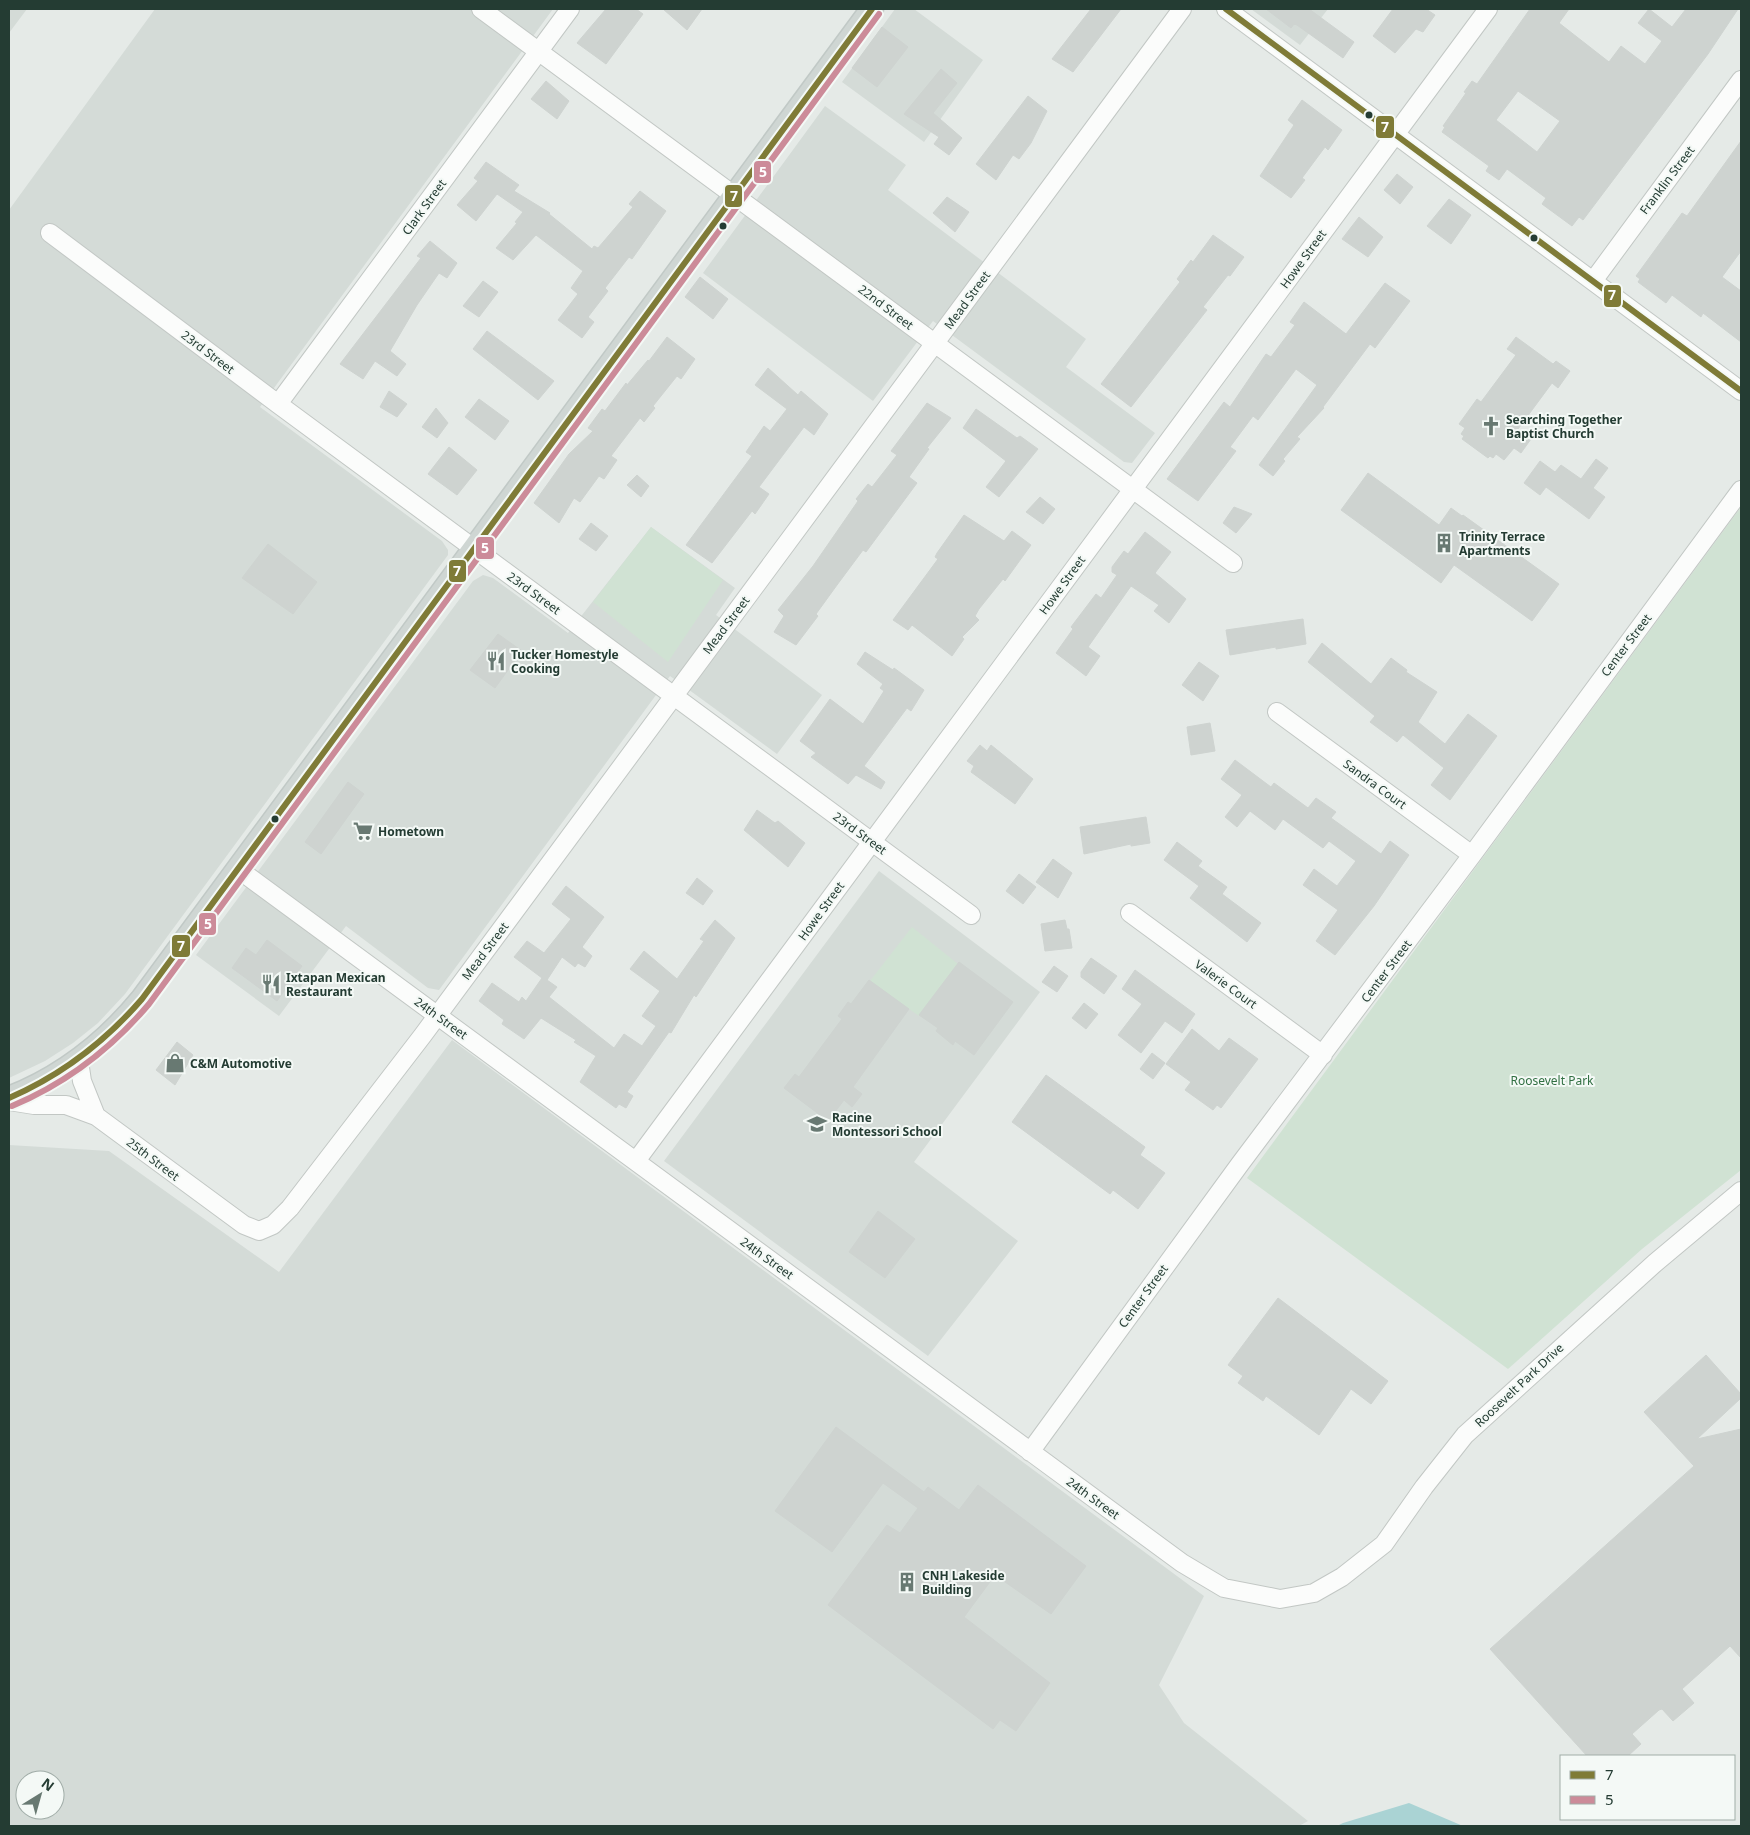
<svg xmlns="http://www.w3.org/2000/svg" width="1750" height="1835" viewBox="0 0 1750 1835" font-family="'Noto Sans',sans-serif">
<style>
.built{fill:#d4dbd7;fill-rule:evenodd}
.green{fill:#d0e2d3}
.water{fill:#aad3d4}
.building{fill:#ced3d0;stroke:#ced3d0;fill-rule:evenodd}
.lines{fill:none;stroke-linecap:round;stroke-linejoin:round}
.minor-casing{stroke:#c2c7c4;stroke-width:20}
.major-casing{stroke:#c1c9c6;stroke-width:25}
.minor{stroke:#fbfcfb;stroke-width:18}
.major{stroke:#cfd6d3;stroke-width:22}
.bus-1-casing{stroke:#f4f9f6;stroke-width:10}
.bus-2-casing{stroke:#f4f9f6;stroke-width:10}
.bus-1{stroke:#7f7b37;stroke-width:6}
.bus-2{stroke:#cc8b99;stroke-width:6}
.bus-dot{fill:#243c33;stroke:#f4f9f6;stroke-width:2}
.labels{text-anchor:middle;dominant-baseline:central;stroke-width:4;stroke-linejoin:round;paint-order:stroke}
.street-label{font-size:12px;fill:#243c33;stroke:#f4f9f6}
.poi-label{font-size:12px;font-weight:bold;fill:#243c33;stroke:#f4f9f6;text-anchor:start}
.park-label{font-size:12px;fill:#327043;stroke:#f4f9f6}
.line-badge{stroke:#f4f9f6;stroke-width:2}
.badge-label{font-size:14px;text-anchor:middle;font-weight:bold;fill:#fff}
</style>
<rect width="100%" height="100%" fill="#e5eae7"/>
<path class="built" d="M9,9h18l-18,24z
M155,9h398l-293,398 182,134 6,9v5l-323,439 -27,29 -25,20 -28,18 -36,17v-868z
M895,9h19l69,51 -59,82 -82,-60z
M1251,9h77l-28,36z
M825,106l81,59 -18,25 198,149 -20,28 89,66 -23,30 -8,-1 -191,-141 -60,80 -170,-128z
M651,527l84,61 -19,27 106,80 -45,59 -107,-78 -231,314 -11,-2 -82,-62 -67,90 -83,-61 277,-374 10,-6 10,3 75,55z
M879,871l161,121 -126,170 104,79 -90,115 -264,-195z
M452,1040l752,556 -45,89 25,38 124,98 -9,5h-1290v-681l100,6 170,121zM25,1780h30v30h-30z"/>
<path class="green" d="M1741,507v663l-99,79 -134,120 -261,-191z
M651,527l72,53 -55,82 -75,-60z
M912,927l46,37 -39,52 -49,-35z"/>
<path class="water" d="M1409,1803l54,23h-126l6,-3z"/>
<path class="building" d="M606,9h30l7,5 -37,50 -29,-21z
M663,9h39l-15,21z
M1091,9h30l-48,63 -21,-13z
M1266,9h43l45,33 -11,16 -46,-33 -3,-1 -3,4z
M1393,9h33l9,6 -12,17 -7,-3 -21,24 -22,-17z
M1530,9h39l-10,14 50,39 12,-16 24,18 17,-23 -24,-18 11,-14 23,18 14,-18h52l-30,45 -125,166 -4,-3 -7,9 -30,-22 4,-6 -39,-29 -8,11 -13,-9 3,-5 -47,-34 3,-5 -2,-1 23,-33 -2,-1 8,-11 5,3zM1518,91l42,30 -23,31 -41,-32z
M882,27l26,20 -31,40 -25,-19z
M941,69l16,14 -24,30 29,25 -13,17 -15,-11 5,-7 -35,-23z
M546,81l23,20 -12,18 -26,-20z
M1028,96l19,15 -16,32 -12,16 -6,-4 -17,25 -20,-16z
M1302,100l40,30 -14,20 -3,-3 -23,31 3,2 -14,18 -31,-22 34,-51 -6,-5z
M1741,141v110l-19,26 19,14v51l-38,-29 -2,4 -29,-22 -6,8 -28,-21 2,-3 -4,-3 46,-63 5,3z
M486,162l33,23 -5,6 36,22 -1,1 43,35 2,-3 4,2 35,-41 -4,-3 11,-13 26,20 -34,48 -3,-2 -24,31 3,3 -20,26 6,5 -12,16 -24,-18 20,-26 -7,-6 12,-17 -47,-36 -23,25 -17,-12 21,-25 -2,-1 8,-10 -26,-18 -21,27 -19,-16 21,-24 -4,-3z
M1397,174l16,13 -13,17 -16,-14z
M947,197l22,15 -14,20 -22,-19z
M1449,199l22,16 -20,29 -24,-18z
M1359,217l24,20 -15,20 -26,-18z
M1213,235l31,22 -14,19 -2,-1 -25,32 4,3 -76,97 -30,-23 79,-102 -3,-3 14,-19 2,2z
M430,241l27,22 -10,15 -8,-5 -22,32 -27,46 16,13 -9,12 -22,-15 -12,18 -23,-15 81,-106 -4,-2z
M700,277l28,22 -15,20 -28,-22z
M483,281l15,11 -19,25 -16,-11z
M1385,283l25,18 -35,47 -5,-4 -47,63 1,1 -27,29 3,2 -17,20 2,2 -12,15 -14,-11 58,-80 -21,-16 -38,51 -5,-4 -23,31 6,4 -38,50 -31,-22 57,-77 6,5 36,-53 5,3 24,-32 -5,-3 14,-20 42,32z
M487,331l67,50 -16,19 -65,-51z
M667,337l28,22 -14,20 -4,-3 -24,30 2,2 -11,14 -4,-4 -29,38 6,4 -13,19 -5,-3 -19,26 -6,-4 -15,25 -25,-20 35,-49 24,-23 -5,-3 14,-19 3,2 21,-28 1,2 21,-25 1,1z
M1516,337l37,27 3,-3 14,10 -12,17 -6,-5 -34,46 13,10 -10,14 -7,-5 -10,12 -8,-6 -3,4 -3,-2 -2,2 -26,-19 2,-3 -3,-2 4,-6 -6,-4 18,-25 4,3 35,-47 -9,-6z
M768,368l30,27 3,-4 27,23 -14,21 -10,-8 -45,60 10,7 -14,20 -3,-3 -40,52 -26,-18 66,-89 -6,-4 18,-26 6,5 17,-22 -32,-24z
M389,391l18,13 -10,13 -17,-10z
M479,399l30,22 -14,19 -30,-23z
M927,403l24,15 -24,30 2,1 -20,28 8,6 -51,69 -3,-2 -26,35 -21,29 2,2 -22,29 -22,-13 10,-16 -6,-6 35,-44 45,-65 -2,-2 12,-15 4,3 25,-32 -6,-4z
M436,408l12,15 -11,15 -15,-11z
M976,409l41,29 3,-2 18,13 -39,48 -13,-10 20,-26 -43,-33z
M449,447l28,23 -20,25 -29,-21z
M1596,459l12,9 -15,20 12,9 -16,22 -43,-32 -6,8 -16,-12 16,-22 15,11 6,-7 20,14z
M1368,473l71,52 12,-17 11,8 1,-1 96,69 -27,37 -78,-56 -13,18 -100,-73z
M637,475l12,11 -8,11 -14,-12z
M1040,497l15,12 -12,15 -17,-12z
M1234,507l18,7 -16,19 -13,-10z
M964,515l40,26 8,-10 19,14 -26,36 -2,-2 -24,30 -4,7 4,4 -17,17 2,2 -12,17 -40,-31 -4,5 -15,-10 45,-61 -3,-2 2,-4z
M591,523l17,13 -12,15 -17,-12z
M1145,532l26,20 -16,21 31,26 -17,24 -15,-12 5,-6 -28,-19 -43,61 12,9 -14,20 -30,-23 17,-24 -2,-2 25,-33 5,4 16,-23 -5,-3v-5l12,-16 4,3z
M268,544l49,38 -24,32 -51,-36z
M1303,619l3,25 -30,5v-2l-46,8 -4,-25z
M498,634l24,17 -27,37 -25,-18z
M1322,643l49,41 20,-26 16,12 -1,2 31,20 -19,30 27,22 23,-30 29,22 -47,64 -19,-15 13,-17 -41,-33 -6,7 -27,-20 5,-6 -67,-54z
M865,652l28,18 1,-2 30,22 -13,21 -4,-3 -43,58 21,16 -4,7 -25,-14 -8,9 -37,-27 5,-4 -16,-12 30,-42 33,25 21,-33 -4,-3 3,-4 -26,-20z
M1199,662l20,14 -16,25 -21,-16z
M1210,723l5,28 -24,4 -4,-28z
M980,745l7,6 4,-6 42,34 -18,25 -44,-32 3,-6 -7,-5z
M1235,760l36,27 3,-4 34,25 8,-10 20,14 -5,6 50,36 9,-13 19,14 -35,51 -39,49 -19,-14 22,-31 -35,-25 11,-16 23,17 19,-25 -27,-20 -6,7 -40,-29 -8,11 -25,-19 -13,16 -12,-10 17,-22 -21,-16z
M348,782l16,12 -43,60 -16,-12z
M757,810l18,13 3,-2 27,22 -17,24 -44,-37z
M1146,817l4,26 -19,3v-2l-47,10 -4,-27z
M1177,842l25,19 -4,5 29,21 -5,7 39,29 -14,19 -57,-44 9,-12 -35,-26z
M1053,859l19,14 -14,25 -22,-16z
M1019,874l17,13 -13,17 -17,-13z
M697,878l16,13 -10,14 -17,-12z
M566,886l38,31 -22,30 10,9 -7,11 -7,-4 -3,4 -13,-10 -15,23 10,7 -8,10 65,51 10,-14 18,12 14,-20 -14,-10 18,-25 -30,-22 14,-18 33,28 27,-38 -4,-2 15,-19 20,18 -39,59 -2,-2 -23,38 -2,-1 -42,60 6,4 -7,12 -7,-4 -3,4 -36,-26 16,-26 -22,-14 2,-2 -35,-22 -17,21 -22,-15 2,-4 -25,-19 13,-18 27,19 3,-5 4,4 16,-23 -28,-21 13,-16 17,12 27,-34 -19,-15z
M1065,920l2,9h2l3,19 -27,3 -4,-27z
M267,940l35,26 -25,35 -45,-33 14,-20 10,7z
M1091,958l26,18 -13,18 -23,-17v-5z
M959,962l54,40 -39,53 -19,-14 -2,4 -17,-14 2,-3 -19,-13z
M1054,966l14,10 -11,16 -15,-10z
M1135,970l60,44 -13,19 -17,-12 -24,32 -23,-18 24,-31 -20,-15z
M869,980l40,29 -56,78 9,7 -10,13 -8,-7 -16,21 -44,-33 11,-14 4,3 43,-58 -4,-3 10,-14 3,2z
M1084,1003l14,11 -12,15 -14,-11z
M1192,1029l27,22 10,-13 29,21 -37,49 -4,-3 -4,5 -28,-20 6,-8 -25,-18z
M177,1042l16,13 -18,30 -19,-15z
M1152,1053l13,10 -12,16 -13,-10z
M1046,1075l99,72 -5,8 25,18 -27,36 -25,-19 -3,4 -98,-72z
M878,1211l37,28 -30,39 -36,-26z
M1278,1298l110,83 -17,23 -20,-15 -32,46 -53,-39 -3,5 -25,-18 5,-7 -15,-11z
M1706,1355l35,39v4l-44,41 44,-10v229l-11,-12 -48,43 12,14 -21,18 -11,-12 -3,1 -27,24 9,10 -13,12h-41l-97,-107 204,-183 -50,-54z
M836,1427l88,65 4,-5 31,23 19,-25 108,81 -35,48 -56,-39 -31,42 86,66 -34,48 -16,-11 -7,9 -165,-124 59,-80 13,8 18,-25 -35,-25 -51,69 -57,-41z"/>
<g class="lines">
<defs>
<path id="minor" d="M481,9l752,554
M1226,9l515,382
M50,233l228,171 693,511
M1593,281l148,-201
M278,404l292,-395
M1277,712l195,143
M238,869l944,694 42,25 56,11 34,-6 28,-16 42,-33 40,-57 41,-52 190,-172 86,-72
M1130,913l193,142
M79,1061l3,20 14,35 148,109 15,6 14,-6 17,-17 133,-173 759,-1026
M9,1101l25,4h32l30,11
M636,1161l852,-1152
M1030,1452l210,-288 232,-309 269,-365"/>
<path id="major" d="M9,1098c54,-21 96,-54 133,-99l730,-990"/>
</defs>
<use href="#minor" class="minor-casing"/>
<use href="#major" class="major-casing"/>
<use href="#minor" class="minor"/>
<use href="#major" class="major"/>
<defs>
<path id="bus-1" d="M1226,9l515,382
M9,1098c53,-23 95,-55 133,-99l730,-990"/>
<path id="bus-2" d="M12,1106c55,-23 99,-57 137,-102l730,-990"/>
</defs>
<use href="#bus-1" class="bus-1-casing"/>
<use href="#bus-2" class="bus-2-casing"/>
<use href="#bus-1" class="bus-1"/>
<use href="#bus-2" class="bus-2"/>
</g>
<defs>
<symbol id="church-bare" viewBox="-9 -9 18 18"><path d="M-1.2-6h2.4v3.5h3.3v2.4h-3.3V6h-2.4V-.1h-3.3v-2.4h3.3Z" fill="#687972" stroke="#f4f9f6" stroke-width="2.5" paint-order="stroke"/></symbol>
<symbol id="building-bare" viewBox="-9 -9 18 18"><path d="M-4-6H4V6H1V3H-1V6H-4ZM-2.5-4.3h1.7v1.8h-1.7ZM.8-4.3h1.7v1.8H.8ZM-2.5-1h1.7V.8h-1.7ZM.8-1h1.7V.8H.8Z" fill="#687972" stroke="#f4f9f6" stroke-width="2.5" paint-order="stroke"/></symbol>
<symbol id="restaurant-bare" viewBox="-9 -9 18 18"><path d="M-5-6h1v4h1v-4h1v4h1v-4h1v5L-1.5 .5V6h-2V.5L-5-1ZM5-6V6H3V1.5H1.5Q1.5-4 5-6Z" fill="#687972" stroke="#f4f9f6" stroke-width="2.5" paint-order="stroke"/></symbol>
<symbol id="supermarket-bare" viewBox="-9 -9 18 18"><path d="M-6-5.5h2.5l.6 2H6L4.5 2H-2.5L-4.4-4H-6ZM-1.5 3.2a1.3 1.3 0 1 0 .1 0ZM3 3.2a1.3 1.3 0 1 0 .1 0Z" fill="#687972" stroke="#f4f9f6" stroke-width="2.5" paint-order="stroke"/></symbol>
<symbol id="shop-bare" viewBox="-9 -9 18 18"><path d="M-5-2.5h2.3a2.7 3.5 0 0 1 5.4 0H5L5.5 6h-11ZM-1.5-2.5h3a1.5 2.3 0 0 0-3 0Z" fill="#687972" stroke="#f4f9f6" stroke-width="2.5" paint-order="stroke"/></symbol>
<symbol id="school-bare" viewBox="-9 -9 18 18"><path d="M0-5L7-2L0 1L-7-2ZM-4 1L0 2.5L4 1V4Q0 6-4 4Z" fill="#687972" stroke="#f4f9f6" stroke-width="2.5" paint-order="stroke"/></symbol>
</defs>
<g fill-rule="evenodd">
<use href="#church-bare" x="1477" y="412" width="28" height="28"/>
<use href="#building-bare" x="1430" y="529" width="28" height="28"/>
<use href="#restaurant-bare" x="482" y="647" width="28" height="28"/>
<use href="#supermarket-bare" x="349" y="817" width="28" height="28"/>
<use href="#restaurant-bare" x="257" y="970" width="28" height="28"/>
<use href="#shop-bare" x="161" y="1049" width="28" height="28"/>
<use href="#school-bare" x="803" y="1110" width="28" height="28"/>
<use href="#building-bare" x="893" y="1568" width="28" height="28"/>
</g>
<g class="bus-dot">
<circle cx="1369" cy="115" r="4.5"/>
<circle cx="723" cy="226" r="4.5"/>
<circle cx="1534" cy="238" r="4.5"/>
<circle cx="275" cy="819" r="4.5"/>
</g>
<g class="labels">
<g class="street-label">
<text transform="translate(1667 180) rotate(-53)">Franklin Street</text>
<text transform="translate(424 207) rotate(-54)">Clark Street</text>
<text transform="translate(1303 259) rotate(-54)">Howe Street</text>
<text transform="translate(967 300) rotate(-54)">Mead Street</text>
<text transform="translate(886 307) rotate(37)">22nd Street</text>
<text transform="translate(208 352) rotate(37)">23rd Street</text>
<text transform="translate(1062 585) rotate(-54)">Howe Street</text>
<text transform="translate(534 593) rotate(36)">23rd Street</text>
<text transform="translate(726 625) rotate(-53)">Mead Street</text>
<text transform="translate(1626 645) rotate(-53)">Center Street</text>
<text transform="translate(1375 784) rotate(36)">Sandra Court</text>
<text transform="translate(860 833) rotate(36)">23rd Street</text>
<text transform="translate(821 911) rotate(-54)">Howe Street</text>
<text transform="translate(485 951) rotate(-53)">Mead Street</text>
<text transform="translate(1386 971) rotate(-53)">Center Street</text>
<text transform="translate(1226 984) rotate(36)">Valerie Court</text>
<text transform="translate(441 1018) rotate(36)">24th Street</text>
<text transform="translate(153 1159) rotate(37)">25th Street</text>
<text transform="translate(767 1258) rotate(36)">24th Street</text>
<text transform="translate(1143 1296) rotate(-54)">Center Street</text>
<text transform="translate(1519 1385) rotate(-43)">Roosevelt Park Drive</text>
<text transform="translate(1093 1498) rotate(36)">24th Street</text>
</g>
<g class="poi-label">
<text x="1506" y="419">Searching Together<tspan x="1506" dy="14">Baptist Church</tspan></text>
<text x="1459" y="536">Trinity Terrace<tspan x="1459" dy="14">Apartments</tspan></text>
<text x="511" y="654">Tucker Homestyle<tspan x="511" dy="14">Cooking</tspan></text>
<text x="378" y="831">Hometown</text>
<text x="286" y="977">Ixtapan Mexican<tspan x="286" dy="14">Restaurant</tspan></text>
<text x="190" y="1063">C&amp;M Automotive</text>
<text x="832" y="1117">Racine<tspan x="832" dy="14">Montessori School</tspan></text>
<text x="922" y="1575">CNH Lakeside<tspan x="922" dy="14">Building</tspan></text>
</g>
<g class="park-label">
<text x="1552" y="1080">Roosevelt Park</text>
</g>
</g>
<g class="line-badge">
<rect x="1375" y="115" width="20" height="24" rx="5" fill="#7f7b37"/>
<rect x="753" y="160" width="19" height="24" rx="5" fill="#cc8b99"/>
<rect x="724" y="184" width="19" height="24" rx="5" fill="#7f7b37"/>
<rect x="1603" y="284" width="19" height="24" rx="5" fill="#7f7b37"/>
<rect x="475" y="536" width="20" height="24" rx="5" fill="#cc8b99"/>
<rect x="448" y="559" width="19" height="24" rx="5" fill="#7f7b37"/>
<rect x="198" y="912" width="19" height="24" rx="5" fill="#cc8b99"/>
<rect x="171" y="934" width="20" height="24" rx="5" fill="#7f7b37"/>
</g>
<g class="badge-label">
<text x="1385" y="132">7</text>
<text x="763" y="177">5</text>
<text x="734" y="201">7</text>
<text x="1612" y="300">7</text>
<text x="485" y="553">5</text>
<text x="457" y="576">7</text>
<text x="208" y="929">5</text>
<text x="181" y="951">7</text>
</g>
<rect width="1750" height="1835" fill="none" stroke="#243c33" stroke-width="20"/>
<rect x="1560" y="1755" width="175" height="65" fill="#f4f9f6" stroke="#a1ada8"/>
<rect x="1570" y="1771" width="25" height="8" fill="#7f7b37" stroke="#a1ada8"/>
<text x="1605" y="1780" font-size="15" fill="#243c33">7</text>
<rect x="1570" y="1796" width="25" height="8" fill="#cc8b99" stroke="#a1ada8"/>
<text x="1605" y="1805" font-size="15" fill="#243c33">5</text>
<g transform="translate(40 1795) rotate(37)"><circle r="24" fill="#f4f9f6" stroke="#a1ada8"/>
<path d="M0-4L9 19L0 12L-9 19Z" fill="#687972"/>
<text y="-8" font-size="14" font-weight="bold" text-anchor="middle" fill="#243c33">N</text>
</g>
</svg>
